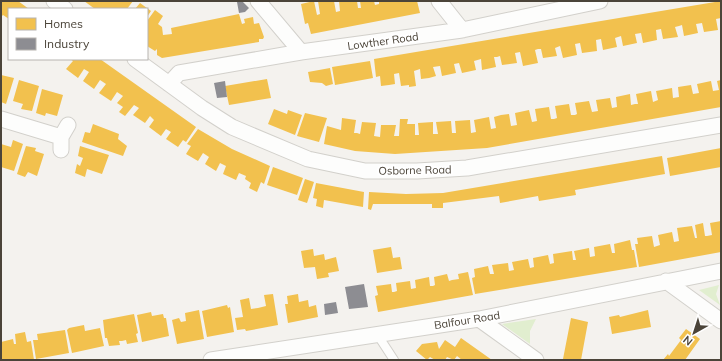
<svg xmlns="http://www.w3.org/2000/svg" width="722" height="361" viewBox="0 0 722 361" font-family="Mulish,sans-serif">
<style>
.green{fill:#e1eecf}
.homes{fill:#f2c14e}
.industry{fill:#8d8d92}
.lines{fill:none;stroke-linecap:round;stroke-linejoin:round}
.service-casing{stroke:#d2d0cb;stroke-width:10}
.minor-casing{stroke:#d2d0cb;stroke-width:17}
.service{stroke:#fdfdfc;stroke-width:8}
.minor{stroke:#fdfdfc;stroke-width:15}
.labels{text-anchor:middle;dominant-baseline:central;stroke-width:4;stroke-linejoin:round;paint-order:stroke}
.street-label{font-size:11px;fill:#4b4439;stroke:#fff}
</style>
<rect width="100%" height="100%" fill="#f4f2ee"/>
<path class="green" d="M719,285l-3,9 4,11 -21,-15z
M536,319l-6,12v13l-28,-20z"/>
<path class="homes" d="M1,1h17l11,8h-20v10l-6,-4 -2,2z
M84,1h49l-6,8h-32z
M314,1l3,14 3,-1 -2,-13h16l2,11 4,-1 -1,-10h18l1,7h3l-1,-7h14l1,4 4,-1v-3h38l3,12 -109,21 -3,-11 -3,1 -4,-20z
M721,1v17l-5,1 2,11 -14,2 -2,-9 -6,1 2,9 -14,3 -2,-11 -3,1 -4,1 3,10 -15,2 -2,-10 -5,1 1,10 -14,3 -2,-10 -6,1 2,9 -14,3 -2,-10 -6,2 2,9 -14,3 -2,-11 -5,1 1,11 -15,2 -2,-10 -5,1 2,11 -14,3 -3,-12 -5,2 2,8 -14,2 -2,-9h-3l-3,1 3,13 -15,3 -3,-14 -5,1 2,10 -15,2 -2,-9 -3,1h-3l2,10 -14,3 -1,-11 -7,2 2,9 -14,3 -3,-10 -5,1 2,9 -14,3 -2,-10 -7,1 3,9 -7,2 -8,1 -1,-10 -6,2 2,15 -7,1v-2l-8,1 -2,-13 -5,1 1,10 -6,1 -8,1 -1,-10 -4,1 -2,-18z
M140,3l11,8 -4,6v-8h-12z
M155,10l8,6 -5,8 4,3 1,8 9,-1 -1,-6 68,-14 3,10 3,-1 -1,-4 9,-2 1,7 5,-1 5,14 -1,2h-4v3l-97,16 -5,-3v-6l-2,2 -8,-5v-25z
M70,59h30l96,68 -10,15 -3,-2 -5,7 -12,-8 5,-7 -5,-3 -5,7 -12,-9 5,-7 -4,-4 -5,7 -12,-8 6,-7 -5,-3 -9,11 -6,-4 4,-5 -6,-4 6,-7 -6,-4 -6,9 -12,-8 7,-9 -6,-4 -6,9 -11,-8 6,-9 -5,-3 -6,9 -12,-9 7,-8z
M370,61l3,17 -38,7 -3,-18z
M330,68l3,16 -7,2 -4,-3 -12,-1 -2,-10z
M1,75l13,3 -8,26 -5,-2z
M267,79l4,19 -42,7 -4,-19z
M19,80l20,6 -7,25 -11,-2 2,-5 -10,-3z
M721,80v27l-234,41 -92,6 -40,-3 -31,-7 3,-18 14,4 1,-12 14,2 -2,13h3l3,1 2,-12 14,1 -2,13 6,1 1,-12h15l-2,11h5l1,-17h8l-1,5h8v11h4l-1,-12 15,-1v12h5l-2,-12 15,-1 1,12h4l-1,-12 15,-1 1,13 5,-1 -2,-12 15,-3 2,12 5,-1 -2,-11 7,-2 8,-1 2,12 6,-1 -2,-12 14,-3 3,12 5,-1 -2,-12 14,-2 2,12h3l3,-1 -2,-12 14,-2 2,11h4l2,-1 -2,-11 14,-2 3,11 6,-1 -2,-11 14,-2 2,10 5,-1 -1,-10 14,-3 1,11 4,-1h3l-2,-10 15,-3 2,11 5,-2 -2,-9 16,-3 1,10 6,-1 -1,-10 13,-2 2,9 6,-1 -2,-9 14,-3 2,10 6,-1 -2,-9z
M42,89l21,6 -6,21 -11,-3 -1,3 -9,-3z
M274,109l13,5 1,-4 14,5 -7,20 -27,-11z
M305,113l22,5 -8,24 -22,-6z
M93,124l26,10 -1,5 9,7 -4,10 -41,-14 3,-10 5,1z
M198,129l34,20 38,17 -6,18 -3,-2 -4,10 -8,-4 2,-5 -6,-4 1,-3 -7,-3 -3,7 -13,-6 3,-8 -6,-3 -4,8 -11,-7 4,-7 -6,-4 -5,8 -12,-7 5,-8 -4,-2z
M13,140l10,4 -9,27 -13,-4v-23l10,3z
M26,146l10,2 -1,3 9,3 -7,22 -9,-4 -3,5 -8,-3z
M80,146l29,9 -7,19 -15,-5 -2,8 -10,-4 2,-9 3,2 3,-8 -5,-2z
M721,148v19l-51,9 -3,-18z
M662,156l3,18 -90,16 1,5 -37,6 -1,-5 -38,7 -1,-7 -56,7v5h-11v-4h-59l-2,6 -3,-1 1,-17 37,2 37,-1z
M273,167l30,11 -6,17 -30,-10z
M305,179l9,3 -7,21 -9,-3z
M316,183l48,9 -1,15 -39,-7 -1,8 -7,-2 1,-7 -4,-1z
M721,221v31l-82,15 -4,-23h3l-1,-6 15,-2 2,11 6,-2 -2,-10 14,-3 2,10 5,-1 -2,-13 15,-2 3,12h2l-2,-13 8,-2 2,13h2l5,-1 -2,-12z
M630,240l2,10h2l3,17 -162,27 -3,-16 3,-1 -1,-8 14,-3 2,8h4l-2,-9 16,-2 1,8 5,-1 -2,-8 16,-3 2,9 4,-1 -1,-9 15,-3 2,9 4,-1 -1,-9 19,-3 1,9h3l-2,-9 15,-3 1,9 5,-1 -1,-9 16,-3 2,9h3l-1,-9z
M391,247l2,11 7,-1 2,12 -25,4 -4,-23z
M313,249l1,7 10,-2 1,6 11,-3 3,14 -11,2 1,4 -12,2 -2,-12 -11,1 -3,-17z
M468,272l5,23 -95,17 -3,-16 3,-1 -2,-9 15,-2 1,8h2l3,-1 -1,-8 14,-2 1,8 5,-1 -1,-8 14,-3 1,9h3l2,-1 -1,-8 13,-3 2,7 3,-1 7,-1 -1,-5z
M273,294l5,31 -32,6 -1,-2 -8,1 -2,-12 8,-1 -3,-17 9,-2 2,11 7,-1 8,-2 -2,-11z
M298,294l1,8 9,-2 1,7 7,-2 2,12 -30,6 -3,-19h3l-1,-8z
M227,305l1,3 2,-1 4,25 -27,5 -5,-26z
M199,310l5,29 -27,5 -5,-24 7,-2 2,4 5,-1 -1,-8z
M648,310l3,17 -39,7 -3,-17 10,-2 1,2z
M151,312l1,4 11,-2 1,4h2l3,18 -27,6 -5,-27z
M134,314l4,19 -2,1 2,8 -11,2 -1,-4 -4,1h-3l1,4 -11,1 -2,-8h-2l-2,-18z
M571,318l17,4 -7,38 -18,-1z
M84,325l1,6 15,-3 4,18 -32,7 -5,-23 2,-2z
M686,329l14,10 -15,21h-22l5,-6 1,2 12,-16 -2,-2z
M65,330l4,23 -33,6 -3,-19h5l-1,-6z
M25,332l2,10 4,-1 3,19h-33v-18l12,-3 1,5h2l-1,-10z
M461,338l31,22h-30l-5,-4 -3,4 -7,-3 -2,3h-10l-5,-3 -3,3 -11,-9 6,-7 15,-2 2,7 6,-9 10,7z"/>
<path class="industry" d="M242,1l7,7 -4,4 -6,1 -2,-11z
M225,81l2,16 -10,1 -3,-15z
M364,284l4,23 -19,2 -4,-22z
M336,302l2,11 -13,2 -1,-11z"/>
<g class="lines">
<defs>
<path id="service" d="M377,334l17,26"/>
<path id="minor" d="M54,1l11,8
M258,1l43,51
M439,1l23,29
M135,59l67,49 30,19 76,32 57,12h52l50,-3 254,-43
M169,84l10,-11 122,-21 161,-22 138,-29
M1,119l60,18
M61,150v-13l7,-12
M666,281l55,40
M479,319l57,41
M211,360l268,-41 242,-48"/>
</defs>
<use href="#service" class="service-casing"/>
<use href="#minor" class="minor-casing"/>
<use href="#service" class="service"/>
<use href="#minor" class="minor"/>
</g>
<g class="labels">
<g class="street-label">
<text transform="translate(383 41) rotate(-8)">Lowther Road</text>
<text transform="translate(415 170) rotate(-1)">Osborne Road</text>
<text transform="translate(467 320) rotate(-9)">Balfour Road</text>
</g>
</g>
<rect width="722" height="361" fill="none" stroke="#4b4439" stroke-width="4"/>
<rect x="8" y="8" width="140" height="52" fill="#ffffff" stroke="#b7b4b0"/>
<rect x="16" y="18" width="20" height="12" fill="#f2c14e" stroke="#b7b4b0"/>
<text x="44" y="28" font-size="12" fill="#4b4439">Homes</text>
<rect x="16" y="38" width="20" height="12" fill="#8d8d92" stroke="#b7b4b0"/>
<text x="44" y="48" font-size="12" fill="#4b4439">Industry</text>
<g transform="translate(694 333) rotate(219)" stroke="#ffffff" stroke-width="3" paint-order="stroke">
<path d="M0-3L7 15L0 10L-7 15Z" fill="#4b4439"/>
<text y="-6" font-size="11" font-weight="bold" text-anchor="middle" fill="#4b4439">N</text>
</g>
</svg>
